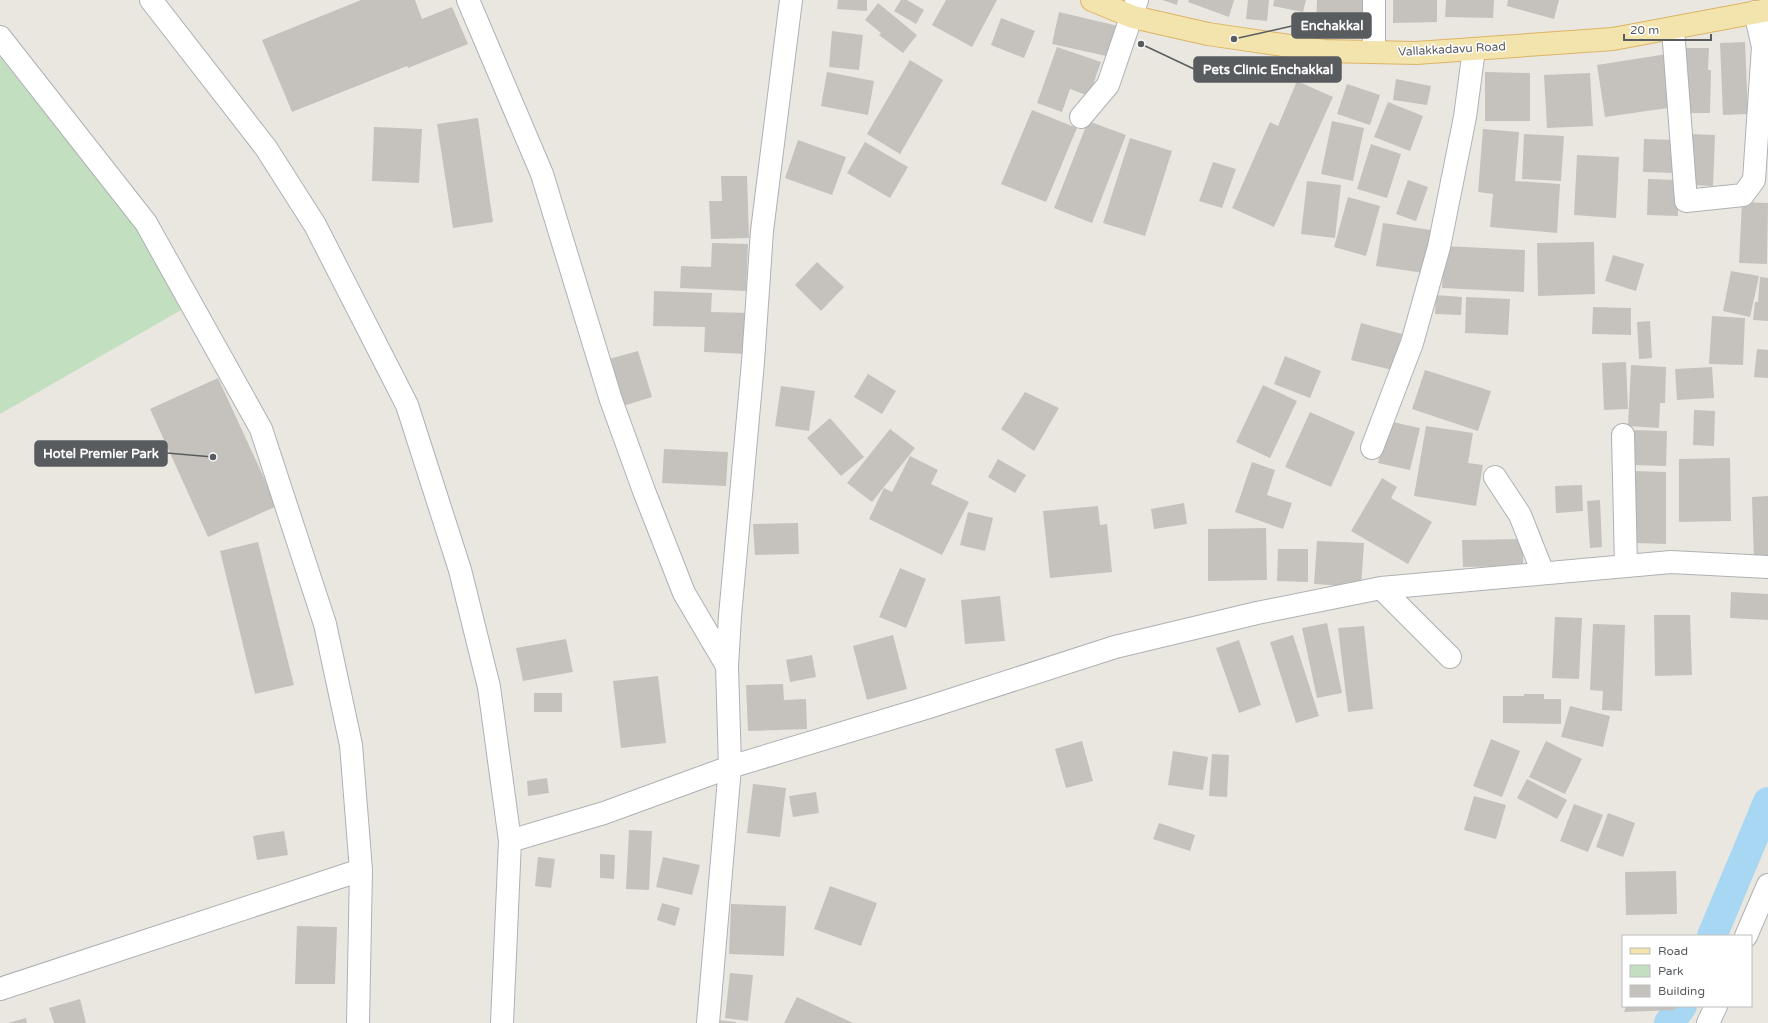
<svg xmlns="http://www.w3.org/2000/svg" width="1768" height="1023" viewBox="0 0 1768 1023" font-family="'Varela Round',sans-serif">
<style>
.green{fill:#c2dfc0}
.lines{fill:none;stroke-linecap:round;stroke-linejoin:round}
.canal{stroke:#a8d7f3;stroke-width:30}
.building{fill:#c5c2bd}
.minor-casing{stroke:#aeb1b4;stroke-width:24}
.major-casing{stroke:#ddb366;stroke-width:24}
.minor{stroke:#fff;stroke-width:22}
.major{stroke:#f3e3ac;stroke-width:22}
.labels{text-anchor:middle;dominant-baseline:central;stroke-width:3;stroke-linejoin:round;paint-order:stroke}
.street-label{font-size:12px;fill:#595c5f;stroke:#fff}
.leader{fill:none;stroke:#595c5f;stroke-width:1.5}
.callout-dot{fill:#595c5f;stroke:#fff;stroke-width:1.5}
.callout{fill:#595c5f;stroke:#595c5f;stroke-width:1.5}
.callout-label{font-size:13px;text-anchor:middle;font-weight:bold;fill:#fff}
</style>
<rect width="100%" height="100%" fill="#eae7e0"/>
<path class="green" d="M0,57l195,245 -195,112z"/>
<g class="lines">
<path class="canal" d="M1712,936l56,-134
M1669,1023l13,-17"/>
</g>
<path class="building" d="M361,0h54l7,19 30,-12 16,37 -60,24 -1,-2 -115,46 -30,-72z
M838,0h29v11l-30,-2z
M901,0h6l17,10 -8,14 -22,-13z
M946,0h51l-25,47 -40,-22z
M1162,0h16l-1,5z
M1189,0h45l-5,17 -41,-15z
M1248,0h21l-2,21 -21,-2z
M1274,0h32l-3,12 -30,-6z
M1317,0h47l-1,26 -47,-1z
M1393,0h44v22l-44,1z
M1446,0h48l-1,18 -48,-1z
M1508,0h51l-5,19 -47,-13z
M878,3l39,32 -14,18 -24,-18 2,-2 -16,-13z
M1059,12l59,14 -7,31 -59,-13z
M1001,18l34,13 -11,27 -33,-13z
M832,31l31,4 -4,35 -30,-3z
M1745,42l3,72 -25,1 -3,-72z
M1057,47l44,15 -12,34 -19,-7 -8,23 -25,-9z
M1685,48h24l-1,22h3l-1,43h-25z
M1667,54l8,53 -70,10 -8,-52z
M910,60l33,20 -43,74 -33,-20z
M827,72l47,9 -6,34 -47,-9z
M1485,72l45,1v48h-45z
M1590,73l3,53 -46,2 -3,-53z
M1396,79l35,7 -4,19 -34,-5z
M1297,81l36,16 -59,130 -42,-19 38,-86 8,4z
M1347,84l33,11 -10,30 -33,-11z
M1388,102l35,14 -13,35 -36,-14z
M1032,110l45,18 -31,74 -45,-18z
M478,118l15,104 -40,6 -16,-104z
M1088,121l38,14 -34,88 -38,-15z
M1332,121l32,7 -11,53 -32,-7z
M374,127l48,2 -3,54 -47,-2z
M1483,129l36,3 -4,49 45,3 -3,49 -67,-6 3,-33 -15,-2z
M1524,134l40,2 -3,45 -39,-2z
M1690,134l25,1 -2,51 -24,-1z
M1130,138l42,13 -27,85 -42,-13z
M1644,139l34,1 -2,33 -33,-1z
M798,140l48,17 -14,38 -47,-17z
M865,142l43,25 -18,31 -43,-25z
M1371,144l30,10 -14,44 -30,-9z
M1577,155l42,2 -3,61 -42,-3z
M1213,162l23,7 -14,39 -23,-7z
M721,176h26l2,62 -38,1 -2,-38h13z
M1648,179l30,1v36l-31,-1z
M1408,180l20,7 -12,34 -20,-7z
M1307,181l34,4 -6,53 -34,-4z
M1348,197l32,9 -14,50 -32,-9z
M1742,202l26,1 -1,61 -28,-1z
M1383,223l48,7 -7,43 -48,-7z
M1594,242l1,52 -57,2 -1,-53z
M712,243l36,1 -2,47 -66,-3 1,-22 30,1z
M1444,246l81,4 -1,42 -82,-4z
M1613,255l31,9 -8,27 -31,-10z
M817,262l27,25 -23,24 -26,-26z
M1731,271l28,5 -9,41 -27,-6z
M1760,277l8,1v43l-15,-1 2,-18h3z
M654,291l58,2 -1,19 39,1 -2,41 -44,-2 1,-25 -52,-1z
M1436,295l26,2 -1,18 -26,-1z
M1466,297l44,2 -2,36 -43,-2z
M1593,307l38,1v27l-39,-1z
M1712,316l33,2 -2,47 -34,-1z
M1650,321l2,37 -13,1 -2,-37z
M1361,323l41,11 -10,36 -41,-10z
M1757,349l11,1v28l-14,-1z
M638,351l14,46 -29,9 -14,-47z
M1285,356l36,15 -11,27 -36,-14z
M1626,362l2,47 -24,1 -2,-47z
M1631,365l35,2 -1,36h-5l-1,25 -31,-2z
M1712,367l2,31 -37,2 -2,-31z
M1425,370l66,21 -13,40 -66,-22z
M868,374l28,17 -14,23 -28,-17z
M218,378l59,128 -69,31 -58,-128z
M1263,385l34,16 -27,57 -34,-16z
M781,386l34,5 -6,40 -34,-5z
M1025,392l34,16 -25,43 -33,-22z
M1694,410l21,1 -1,35 -21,-1z
M1310,412l45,20 -24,55 -46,-20z
M830,418l34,39 -23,19 -34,-38z
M1388,421l32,7 -10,42 -32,-7z
M1426,426l47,7 -5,30 15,2 -7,41 -62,-10z
M890,429l25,19 -43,54 -25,-19z
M1631,430l36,1 -1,35 -35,-1z
M664,449l64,3 -2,34 -64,-3z
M910,456l28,14 -7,14 38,18 -27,53 -73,-36 15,-31 8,4z
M1730,458l1,63 -52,1v-63z
M998,459l28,16 -11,18 -27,-16z
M1252,462l23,8 -8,25 25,8 -9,26 -48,-17z
M1634,471l32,1v72l-33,-1z
M1382,478l15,9 -6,11 41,24 -24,42 -57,-33z
M1582,485l1,26 -27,2 -1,-27z
M1768,496v65l-14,1 -2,-65z
M1600,500l2,47 -12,1 -3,-47z
M1184,503l3,21 -33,5 -3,-20z
M1098,506l2,19 7,-1 5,48 -62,6 -7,-67z
M968,512l25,6 -8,33 -25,-6z
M798,523l1,31 -44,1 -2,-31z
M1266,528l1,52 -59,1v-52z
M1523,539v27l-60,1 -1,-27z
M1317,541l47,2 -3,44 -47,-3z
M258,542l36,143 -39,9 -35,-143z
M1278,549h30v33l-31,-1z
M900,568l26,11 -20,49 -27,-11z
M1731,592l37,2v26l-38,-2z
M1000,596l5,45 -40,3 -4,-44z
M1654,615h36l2,60 -37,1z
M1555,617l27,1 -3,61 -27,-1z
M1327,623l15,70 -25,5 -15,-70z
M1593,624l32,1 -3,86 -20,-1 1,-19 -13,-1z
M1364,626l9,83 -25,3 -10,-84z
M893,635l14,54 -40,11 -14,-54z
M1293,635l26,81 -23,7 -26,-81z
M566,639l7,33 -50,9 -7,-33z
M1239,640l22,65 -22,8 -23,-65z
M812,655l4,22 -26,5 -4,-22z
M658,676l8,67 -45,5 -8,-67z
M783,684l1,16 22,-1 1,30 -59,2 -2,-46z
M534,693h28v19h-28z
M1524,694h20v5h17v25l-58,-1v-27h21z
M1570,706l40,10 -7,31 -42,-10z
M1491,739l29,12 -18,46 -29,-11z
M1082,741l11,40 -27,7 -11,-39z
M1546,741l36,18 -17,35 -36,-17z
M1173,751l35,6 -5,33 -35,-5z
M1212,754l17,1 -2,42 -18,-1z
M547,778l2,15 -21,3 -1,-15z
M1527,779l40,21 -10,19 -40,-21z
M753,784l33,4 -6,49 -33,-4z
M816,792l3,21 -26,4 -4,-21z
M1474,796l32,9 -10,34 -32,-9z
M1574,804l29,11 -15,37 -28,-11z
M1608,813l27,10 -12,34 -27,-10z
M1159,823l36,12 -5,16 -37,-12z
M629,830l23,1 -3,59 -23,-1z
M284,831l4,24 -31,5 -4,-24z
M600,854l15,1 -1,24 -14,-1z
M538,857l17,2 -4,29 -16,-2z
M663,857l37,8 -8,30 -36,-8z
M1676,871l1,43 -51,1 -1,-43z
M830,886l47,17 -16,43 -47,-17z
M662,903l18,5 -5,18 -18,-6z
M731,904l55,2 -2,50 -55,-2z
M297,926l40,1 -2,57h-40z
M730,973l23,2 -5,46 -23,-3z
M797,997l56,26h-69z
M80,999l6,24h-32l-5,-15z
M1626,1006h50l-1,4 -51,2z
M26,1018l1,5h-19z
M719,1020l17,2v1h-17z"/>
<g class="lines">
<defs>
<path id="minor" d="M151,0l115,148 49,77 92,180 53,165 29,117 21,154 -8,182
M468,0l74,174 69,226 33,91 40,102 43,73
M1374,0v52
M1673,29l13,172 57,-6 11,-15 9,-133 -8,-35
M0,37l146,186 115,206 64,195 26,121 10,125 -3,153
M1081,117l27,-32 29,-85
M1623,435l3,131
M1372,448l40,-105 27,-96 26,-130 9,-68
M1495,477l25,38 23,58
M1381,588l69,69
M510,841l94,-28 126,-46 199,-60 186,-60 142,-34 124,-25 290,-26 97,5
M1746,936l22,-51
M0,989l361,-119
M708,1023l22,-256 -3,-101 3,-50 23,-254 9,-131 29,-231
M1708,1023l8,-17"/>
<path id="major" d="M1092,0l41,17 75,17 116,17 92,2 197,-14 155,-29"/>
</defs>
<use href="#minor" class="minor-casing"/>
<use href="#major" class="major-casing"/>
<use href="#minor" class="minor"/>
<use href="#major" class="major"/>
</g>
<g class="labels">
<g class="street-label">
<text transform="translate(1452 49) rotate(-3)">Vallakkadavu Road</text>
</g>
</g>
<path class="leader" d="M1234 39L1292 26M1141 44L1194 69M213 457L167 453"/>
<g class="callout-dot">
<circle cx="1234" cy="39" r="4"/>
<circle cx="1141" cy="44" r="4"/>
<circle cx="213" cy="457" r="4"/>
</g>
<g class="callout">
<rect x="1292" y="13" width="79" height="25" rx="4"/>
<rect x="1194" y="57" width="147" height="25" rx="4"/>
<rect x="35" y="441" width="132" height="25" rx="4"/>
</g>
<g class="callout-label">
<text x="1332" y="30">Enchakkal</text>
<text x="1268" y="74">Pets Clinic Enchakkal</text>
<text x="101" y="458">Hotel Premier Park</text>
</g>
<rect x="1622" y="935" width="130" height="72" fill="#ffffff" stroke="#bdbebf"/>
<rect x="1630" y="948" width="20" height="6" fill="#f3e3ac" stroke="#bdbebf"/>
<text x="1658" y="955" font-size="12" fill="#595c5f">Road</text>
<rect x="1630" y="965" width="20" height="12" fill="#c2dfc0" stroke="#bdbebf"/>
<text x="1658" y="975" font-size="12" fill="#595c5f">Park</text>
<rect x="1630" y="985" width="20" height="12" fill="#c5c2bd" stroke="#bdbebf"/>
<text x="1658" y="995" font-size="12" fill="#595c5f">Building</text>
<path d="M1624 34v6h87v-6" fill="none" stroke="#595c5f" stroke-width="2"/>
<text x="1630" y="34" font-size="12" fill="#595c5f" stroke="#ffffff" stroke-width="3" paint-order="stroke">20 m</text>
</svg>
